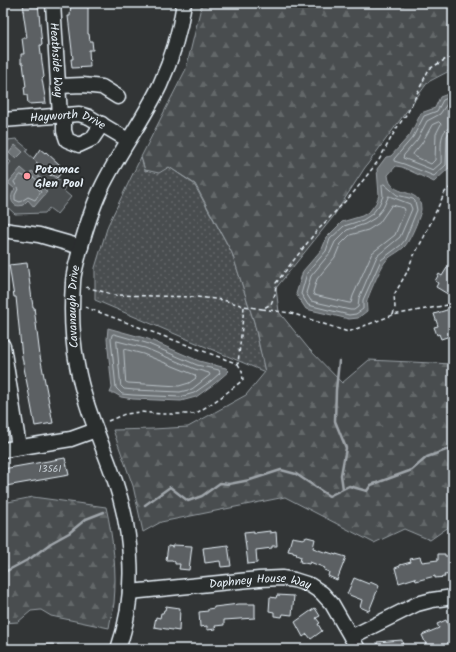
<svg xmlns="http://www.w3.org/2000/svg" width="456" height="652" viewBox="0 0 456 652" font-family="Kalam,sans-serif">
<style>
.grass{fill:url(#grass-dots);stroke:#989fa4}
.forest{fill:url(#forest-firs);stroke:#989fa4}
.garden{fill:#494d4f;stroke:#989fa4}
.water{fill:#6e7376;stroke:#9fa5aa}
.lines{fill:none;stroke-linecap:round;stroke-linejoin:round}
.shore{stroke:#b7bfc4;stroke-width:1}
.stream{stroke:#9fa5aa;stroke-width:2.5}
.building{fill:#5c6063;stroke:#e8f1f8}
.minor-casing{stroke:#e8f1f8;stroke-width:17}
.path{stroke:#e8f1f8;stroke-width:1.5;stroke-dasharray:4 3;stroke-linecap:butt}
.minor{stroke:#2a2d2e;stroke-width:14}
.poi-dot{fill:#ff9aa2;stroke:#2a2d2e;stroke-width:1.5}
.labels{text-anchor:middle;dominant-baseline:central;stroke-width:4;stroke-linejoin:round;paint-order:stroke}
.number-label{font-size:10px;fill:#c5cdd3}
.street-label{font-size:12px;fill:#e8f1f8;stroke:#2a2d2e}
.poi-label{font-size:12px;font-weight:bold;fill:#e8f1f8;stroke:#2a2d2e;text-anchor:start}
</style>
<defs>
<pattern id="grass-dots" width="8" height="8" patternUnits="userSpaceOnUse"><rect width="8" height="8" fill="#494d4f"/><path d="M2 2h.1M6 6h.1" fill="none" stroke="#636769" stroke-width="1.8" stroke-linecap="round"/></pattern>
<pattern id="forest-firs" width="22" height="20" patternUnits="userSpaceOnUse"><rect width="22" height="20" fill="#494d4f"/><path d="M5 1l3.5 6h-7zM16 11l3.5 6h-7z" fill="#636769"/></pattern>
</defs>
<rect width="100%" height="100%" fill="#323536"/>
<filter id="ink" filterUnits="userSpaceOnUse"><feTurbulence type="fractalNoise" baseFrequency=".025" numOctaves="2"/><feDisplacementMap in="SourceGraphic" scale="8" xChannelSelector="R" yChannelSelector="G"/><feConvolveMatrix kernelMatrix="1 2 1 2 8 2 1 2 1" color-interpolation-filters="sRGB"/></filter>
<g filter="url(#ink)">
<path class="grass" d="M141,157l4,14 24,-4 25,17 38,69 22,69 11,50 -170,-72v-32l13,-43z"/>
<path class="forest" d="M202,3h251v66l-25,13 -64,87 -31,48 -57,71 3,24 29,36 34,35 27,-23 84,4v160l-23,16 -26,-11 -30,14 -89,-46 -124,25 -18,10 -10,-46 -20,-56 40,-1 35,-2 58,-32 19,-23 -11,-50 -22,-69 -37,-69 -26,-17 -10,6 -14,-3 -4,-13 45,-88z
M33,497l73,10c7,31 11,64 8,96 -1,9 -4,17 -5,25l-58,-12 -10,-6 -10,1 -13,11 -15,1v-120z"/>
<path class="garden" d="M16,139l12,10 -2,3 31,28 1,-1 7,6v5l-1,1 7,6 -14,17 -8,-6 -4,5 -30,1 -12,-11v-31l8,-10 -8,-7v-8l5,-7z"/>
<path class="water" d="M448,94l5,1c0,24 -2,48 -3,72l-16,15 -32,-15 -6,-1 -8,9c2,24 33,11 33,34 0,6 -12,34 -17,38 -6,6 -15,9 -19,15 -4,5 -17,34 -18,39 -1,3 0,7 0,10l-9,7 -9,1 -43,-10 -10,-15 7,-23 19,-22 5,-12 15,-15 20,-6 8,-5 6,-8 3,-8 -2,-26 9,-12 5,-1 19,-21 11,-22 14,-5 5,-11z
M15,145l8,7 -7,7 -7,-6z
M21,168l8,7 3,-4 12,10 -4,4 7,7 -13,15 -6,-7 -5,5c-11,4 -15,-8 -8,-16l-7,-6z
M108,328l40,11 51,22 27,7 3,3 -15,13 -18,13 -15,4 -48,-2 -12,-2 -7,-4h-4l2,-5 -5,-49z
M52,644l22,4 -70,1v-1z"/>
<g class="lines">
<path class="shore" d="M453,98h-5l-5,2 -6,11 -13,5 -11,21 -19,22v2l10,3 30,12 12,-11 1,-29 2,-3 4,-1
M453,103l-6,1 -7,10 -13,7 -10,19 -13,15 -1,3 30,12 8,-7c1,-12 -4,-35 12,-36
M439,122l2,2 -5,10 -1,26 -4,4 -17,-8 -1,-2 9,-11 10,-18z
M21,175l7,3 5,-1 4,3 -1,6 5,6 -6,8 -7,-3 -8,5 -5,-2v-5l3,-6 -4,-7z
M384,184l13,11 16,4 2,2 2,9 -12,30 -4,5 -20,15 -18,40v9l-7,5 -7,1 -41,-10 -7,-11 6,-21 19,-22 4,-12 14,-13 19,-6 9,-6 7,-9 4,-9 -1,-10z
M389,196l21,8 2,5 -12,28 -23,19 -18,42 -1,9 -4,3h-4l-39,-9 -5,-8 5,-17 19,-23 5,-11 12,-12 18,-6 10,-6 8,-10z
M392,205l12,3 1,2 -10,25 -23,18 -19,43 -2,7h-2l-35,-8 -1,-3 4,-13 18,-22 5,-12 10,-10 18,-5 11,-7z
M114,334l32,9 51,22 22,5 1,3 -9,8 -17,12 -14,4 -47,-2 -11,-1 -6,-6 -5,-49 1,-4z
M117,341l28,7 50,21 14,4 1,2 -18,14 -12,3 -46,-2 -10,-1 -3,-3z
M124,349l19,5 52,21 1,3 -7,5 -10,3 -51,-3 -2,-1z"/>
<path class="stream" d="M339,361l-3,29 -1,31 11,27 -5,27 2,14
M145,505l25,-18 18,14 14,-5 18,-13 9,1 21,-4 31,-10 15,4 33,22 20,-10 18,5 4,-6 41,-15 15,-13 19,-7h7
M3,573l28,-15 20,-15 18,-10 17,-14 18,-7"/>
</g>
<path class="building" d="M23,3h15l4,42h-2l1,9 3,23 -2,2 4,24 -18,1 -1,-9h-2l-1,-8h2l-3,-24h-2v-9h3l-2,-16h5l-4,-27h1z
M71,3h17v31h1l1,7h2l1,9h-4l1,17 -18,1 -1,-9h2l-5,-43h2z
M40,149l5,4 1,-1 14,13 -1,1 5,3 -7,9 -5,-4 -1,2 -18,-17z
M453,258v34l-2,4 -15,-9 2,-4 -3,-2 4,-7 3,2z
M27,263l6,44h1l6,49 13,67 -18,3 -13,-69 -6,-60h-2l-5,-32z
M453,308v27l-12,4 -2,-5 -2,1 -3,-8 4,-1 -4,-12z
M65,458l4,17 -63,11 -3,-17z
M254,531v2l16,-2v2l6,-1 1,14h-5v2l-16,2 1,13 -9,1 -4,-32z
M292,537l11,2 4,-2 8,2 -2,9 14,5v-1l9,3v-1l10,3 -9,23 -9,-4 1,-4 -5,-2 1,-2 -15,-6 -1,2 -9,-2 1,-5 -5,-2 1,-1 -4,-1v-1l-5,-1z
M173,545l19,1 -3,24 -10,-1 1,-5h-5v-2l-3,-2h-6l2,-14 5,1z
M228,545l3,21 -10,1 -1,-6 -15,2 -2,-15z
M438,554h7v2h7l1,18 -9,1 1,2 -10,1v-2l-19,5 -1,-3 -16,5 -4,-15 5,-2v-1l11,-3 -1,-3 10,-2 2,5 16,-2z
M354,578l15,6 1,-2 9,4 -10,25 -9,-4 2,-7 -15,-6z
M277,595l17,1 -2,19 -9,-1 -1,3 -8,-1v-4l-5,-1 1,-14 6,1z
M239,604h16v14l-31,2v5l-9,1 1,3 -9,1v-4l-7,1 -1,-15 9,-1v-2l6,-1v-1z
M166,606l14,2 -1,23 -25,-4 2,-10 4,1 1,-5h2l1,-3h1z
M315,608l5,8 -4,2 4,5 -2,1 4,7 -11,8 -4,-5 -4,3 -8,-15z
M446,620l7,17v6l-6,3 1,3h-8l-1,-2 -5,2h-6l-6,-14 17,-7 -2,-4z
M402,640l1,9h-25l-1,-7z"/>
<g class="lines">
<defs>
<g id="minor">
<path id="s1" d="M53,3l7,113"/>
<path d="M58,86l25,-1 19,2 16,10"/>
<path d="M64,116v15l3,9 12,5 13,-6 10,-15"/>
<path id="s2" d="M3,120l76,-6 10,3 39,23"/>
<path d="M3,230l36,5 42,12"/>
<path d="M3,346l16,101"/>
<path d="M3,450l68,-11 25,-9"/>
<path id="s3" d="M130,592l129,-13 23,-1 12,2 16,5 12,8 10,11 26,45"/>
<path d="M351,637l66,-33 15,-4 21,-3"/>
<path id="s4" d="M118,649c19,-53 15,-115 -3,-168 -13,-38 -31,-76 -38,-116 -5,-27 -6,-55 -4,-82 0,-10 4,-20 6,-30 6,-22 12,-43 22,-64 17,-36 42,-68 59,-104 12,-26 20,-54 24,-82"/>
</g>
</defs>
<use href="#minor" class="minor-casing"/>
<path class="path" d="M86,287l29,8 82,2 26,3 21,6 18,3 9,-5 4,-10 1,-11 39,-50 39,-41 25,-32 17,-31 12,-17 21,-43 24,-14
M85,307l153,57 6,-57
M262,309l29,4 57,19 45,-17 60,-11
M393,315l2,-8 -1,-12 13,-23 5,-13 12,-22 21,-45 8,-7
M108,421l17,-7 16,-2 20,2h34l25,-16 23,-18 -1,-9 -4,-7"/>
<use href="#minor" class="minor"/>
</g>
</g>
<circle class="poi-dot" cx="27" cy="176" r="4"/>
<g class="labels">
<g class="number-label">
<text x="50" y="469">13561</text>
</g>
<g class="street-label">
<text stroke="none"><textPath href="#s1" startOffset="57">Heathside Way</textPath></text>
<text stroke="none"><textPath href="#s2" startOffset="66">Hayworth Drive</textPath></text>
<text stroke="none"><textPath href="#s4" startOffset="352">Cavanaugh Drive</textPath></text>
<text stroke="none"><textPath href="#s3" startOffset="131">Daphney House Way</textPath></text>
</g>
<g class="poi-label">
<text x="35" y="169">Potomac<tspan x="35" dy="14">Glen Pool</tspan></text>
</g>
</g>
<rect width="456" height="652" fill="none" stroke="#2a2d2e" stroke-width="16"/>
<rect x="8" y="8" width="440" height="636" fill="none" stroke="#e8f1f8" stroke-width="1.5" filter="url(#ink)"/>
</svg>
